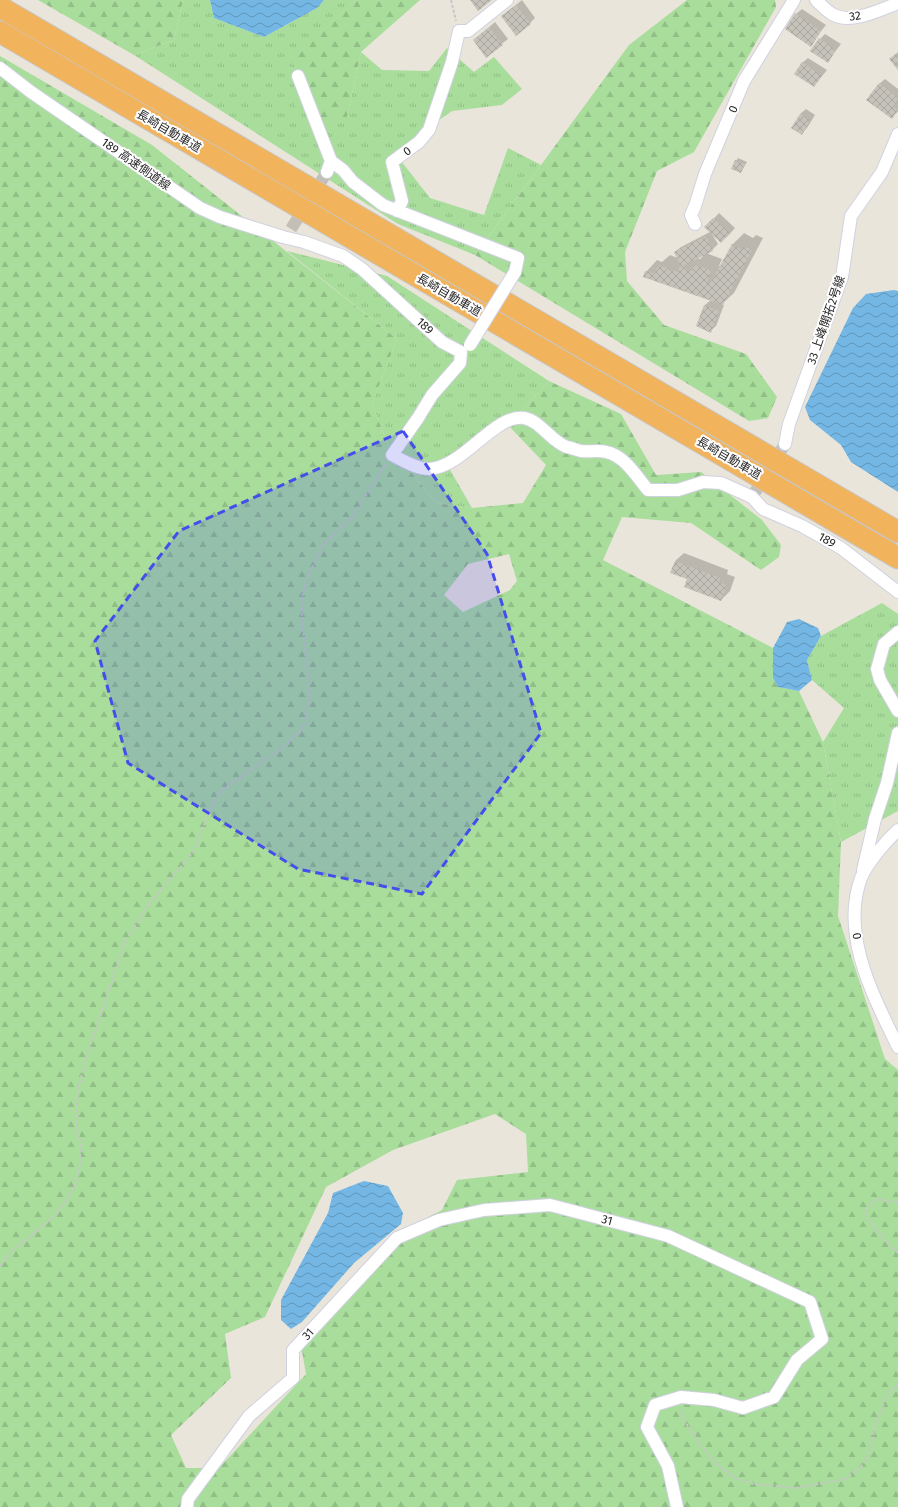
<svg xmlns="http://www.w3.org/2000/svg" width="898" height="1507" viewBox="0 0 898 1507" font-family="'Fira Sans','Noto Sans JP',sans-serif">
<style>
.grass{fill:url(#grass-tufts)}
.forest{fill:url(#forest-firs);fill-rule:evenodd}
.water{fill:url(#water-waves)}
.shadow{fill:#0003}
.building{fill:url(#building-cross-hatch)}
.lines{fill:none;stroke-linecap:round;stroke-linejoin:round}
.street-tunnel{stroke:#c3bfb7;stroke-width:12;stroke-dasharray:12 6;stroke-linecap:butt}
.street-casing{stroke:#d0d1e0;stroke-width:14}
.highway-casing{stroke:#c7c7c7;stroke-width:23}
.path{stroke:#c7c7c7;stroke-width:2;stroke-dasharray:3 2;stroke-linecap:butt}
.street{stroke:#fff;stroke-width:12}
.highway{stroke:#f2b35d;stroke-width:21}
.street-bridge-casing{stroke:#d0d1e0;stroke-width:14;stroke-linecap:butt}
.street-bridge{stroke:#fff;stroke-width:12}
.marked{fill:#454dec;fill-opacity:0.2;stroke:#454dec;stroke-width:3;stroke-dasharray:8 5;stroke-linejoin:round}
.labels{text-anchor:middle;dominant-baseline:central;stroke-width:4;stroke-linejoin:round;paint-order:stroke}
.street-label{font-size:12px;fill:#282828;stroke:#fff}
</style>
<defs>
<pattern id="grass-tufts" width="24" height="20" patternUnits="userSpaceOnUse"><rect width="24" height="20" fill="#a8dd9b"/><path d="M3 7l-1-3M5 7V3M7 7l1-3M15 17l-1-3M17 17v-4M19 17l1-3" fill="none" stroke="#91be86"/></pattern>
<pattern id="forest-firs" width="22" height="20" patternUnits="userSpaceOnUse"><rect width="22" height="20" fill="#a8dd9b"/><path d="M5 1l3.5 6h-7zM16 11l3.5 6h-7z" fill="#91be86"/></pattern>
<pattern id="water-waves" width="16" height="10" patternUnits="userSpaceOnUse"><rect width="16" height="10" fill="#74b7e5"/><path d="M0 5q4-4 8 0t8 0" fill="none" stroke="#5f95ba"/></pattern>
<pattern id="building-cross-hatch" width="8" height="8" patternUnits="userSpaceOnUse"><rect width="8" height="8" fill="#c5c2ba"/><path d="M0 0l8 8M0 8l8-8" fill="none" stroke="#a9a7a0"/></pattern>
</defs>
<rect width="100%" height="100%" fill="#eae5db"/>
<path class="grass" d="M183,0h27l4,18 50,19 53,-29 7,-8h32l-62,59 53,58 14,-65 21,18 47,1 18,-23 27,24 20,-15 28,32 -20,16 -50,6 -58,41 36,46 54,17 24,-67 33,17 -66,90 -77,-31 -264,-169 40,-15z
M287,251l100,25 162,105 -41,44 -59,43 23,40 -36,-5 -49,-61 -15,-38 25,-65z
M882,603l16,11v197l-57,31 -18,-100 21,-34 -32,-28 -5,-20 14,-24z"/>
<path class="forest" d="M38,0h145l-9,40 -40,15z
M356,0h64l-59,52 -14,65 -27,8 -26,-20 -1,-46z
M687,0h88l1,7 -82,145 -37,19 -32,81 2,29 37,44 82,29 31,43 -9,21 -19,3 -274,-166 154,-210z
M0,56l152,89 245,194 -25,65 15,38 49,61 36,5 51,-5 23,-38 -38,-40 41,-44 72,33 35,61 45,-3 61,48 19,25 -2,12 -18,13 -70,-47 -69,-6 -19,43 170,88v30l5,9 21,4 24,51 18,100 -3,74 47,143 13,11v437h-898zM509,554l8,27 -7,9 -47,22 -19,-17 24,-31zM495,1114l31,20 2,38 -71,8 -15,30 -47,24 -96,100 7,40 -87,94h-33l-15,-33 60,-57 -6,-44 40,-17 61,-130 67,-37z"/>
<path class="water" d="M210,0h114l-7,8 -53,29 -50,-19z
M894,290l4,1v201l-47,-30 -10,-17 -31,-25 -5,-13 48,-99 13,-14z
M799,619l19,9 3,8 -14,24 5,20 -13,11 -21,-4 -5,-9v-30l14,-26z
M364,1181l24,5 15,27 -2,11 -47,39 -52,59 -11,7 -10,-9v-20l47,-87 5,-20z"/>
<path class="shadow" d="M522,0l13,18 -5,5 -28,-7z
M802,9l24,16 -16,20 -14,-31z
M495,22l13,17 -22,17 -12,-16z
M825,34l16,10 -14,18 -7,-23z
M808,58l19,12 -13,16 -12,-23z
M885,79l13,10v22l-6,7 -13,-34z
M806,109l9,6 -8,13 -5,5 -2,-19z
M738,158l9,4 -6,10 -9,-4z
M719,213l16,15 -8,9 -15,-3 6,10 -6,6 -16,8 4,1 6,-6 16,6 -3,7 2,1 12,-23 11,-11 9,5 3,-3 7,3 -29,55 -12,11 2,1 -8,21 -6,5 -13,-5 8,-21 6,-5 -65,-28 11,-12 5,2 8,-7 8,3 -3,-6 6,-5 29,-15 -4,-5z
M684,553l44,17 -1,4 8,3 -5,14 -9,9 -32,-21 -14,-18z"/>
<path class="building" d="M470,0h22l-14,11z
M516,5l15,19 -15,12 -15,-20z
M795,13l26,18 -10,16 -26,-18z
M489,27l14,18 -17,13 -13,-18z
M819,38l17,12 -8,13 -18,-12z
M898,52v18l-9,-11z
M802,62l20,14 -8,11 -20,-13z
M879,83l19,15 -5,8 5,4 -6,9 -26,-19z
M800,114l10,6 -8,15 -11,-7z
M735,160l10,4 -4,9 -10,-4z
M713,218l17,15 -9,10 -17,-16z
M706,236l7,15 -32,16 -7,-15z
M732,244l10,6 2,-4 8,4 -29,55 -80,-28 2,-6 10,3 3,-9 20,7 1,-5 13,4 2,-7 17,6 -4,12 3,2z
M704,305l15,6 -8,22 -15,-7z
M675,561l45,17 -1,4 8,3 -6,16 -37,-14 3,-8 -17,-6z"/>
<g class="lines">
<path class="street-tunnel" d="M291,229l36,-57
M752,497l33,-53"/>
<defs>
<path id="street" d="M816,0c5,5 11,11 16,14 18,11 48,-4 66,-11
M0,68l31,24 169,116 20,9 63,20 21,5 39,14 19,13 80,73 19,10
M298,76l33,85
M331,161l12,9 10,12 30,23 135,53 -3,14
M327,172l4,-11
M397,211l5,-10 -10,-39 27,-20 10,-12 23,-68 7,-31h9l39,-31
M695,224l-4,-9 4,-9 10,-32 39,-93 50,-81
M461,352l-1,11 -28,32 -14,23 -26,37c10,5 24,14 37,14 35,-2 65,-55 95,-51 17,3 27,24 43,29 5,1 10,3 14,4 8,1 17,-1 25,1 18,3 31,25 42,38h30l25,-8 18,1 31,14 11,12 39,17 39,22 57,44
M785,444l4,-20 53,-147 9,-61 31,-44 16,-38
M898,632l-14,12 -7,25 3,11 18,31
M898,830c-12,11 -31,33 -37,48 -21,57 13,119 37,169
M863,870l12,-51 12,-36 11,-50
M187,1507l1,-8 61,-83 44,-38v-28l104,-112 42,-18 45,-10 66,-5 118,31 142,66 12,37 -25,21 -23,37 -31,11 -29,-8 -33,-3 -26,8 -8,22 21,39 9,41"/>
<path id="highway" d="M0,7l898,525
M0,32l898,526"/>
</defs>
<use href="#street" class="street-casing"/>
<use href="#highway" class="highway-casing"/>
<path class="path" d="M451,0l5,21
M898,1203l-20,-4 -11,7v13l15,18 16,16
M0,1266l10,-13 43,-36 11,-14 11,-18 5,-21v-22l-4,-18v-16l3,-23 7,-26 39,-117 24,-38 38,-44 8,-12 15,-39 11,-18 67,-48 14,-14 4,-13 4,-22 -8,-74v-23l5,-20 17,-33 28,-27 34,-53
M681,1410l3,10 15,23 16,19 20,16 19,6 42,4 50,-9 16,-13 9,-21 4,-19 12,-31 11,-11"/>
<use href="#street" class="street"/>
<use href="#highway" class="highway"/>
<defs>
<path id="street-bridge" d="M470,345l45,-73"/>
</defs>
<use href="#street-bridge" class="street-bridge-casing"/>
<use href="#street-bridge" class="street-bridge"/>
</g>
<path class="marked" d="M403,431l84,123 54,179 -119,161 -124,-25 -170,-106 -33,-122 84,-110z"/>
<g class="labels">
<g class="street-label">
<text transform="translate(855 16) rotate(-8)">32</text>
<text transform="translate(733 109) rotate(-67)">0</text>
<text transform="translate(169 131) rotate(30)">長崎自動車道</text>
<text transform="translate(407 151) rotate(-36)">0</text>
<text transform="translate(136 164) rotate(35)">189 高速側道線</text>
<text transform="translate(449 295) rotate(30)">長崎自動車道</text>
<text transform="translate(826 320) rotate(-71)">33 上峰開拓2号線</text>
<text transform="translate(425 326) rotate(43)">189</text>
<text transform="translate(729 458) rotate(30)">長崎自動車道</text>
<text transform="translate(827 540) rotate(30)">189</text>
<text transform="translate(857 936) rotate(82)">0</text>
<text transform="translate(607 1220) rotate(15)">31</text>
<text transform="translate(308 1334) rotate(-47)">31</text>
</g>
</g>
</svg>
